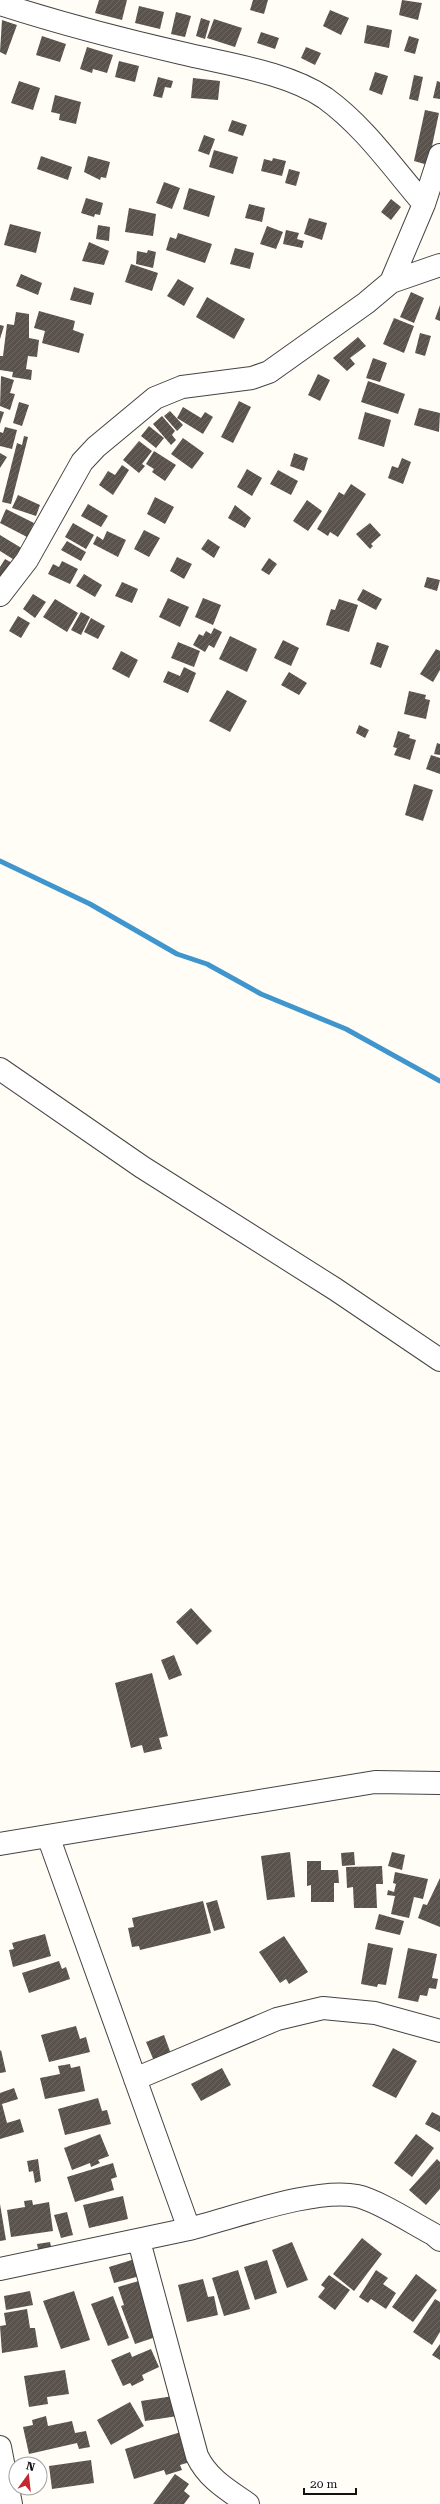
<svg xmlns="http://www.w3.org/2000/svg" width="440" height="2504" viewBox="0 0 440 2504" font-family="'Roboto Serif',serif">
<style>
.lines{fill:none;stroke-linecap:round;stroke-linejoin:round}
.stream{stroke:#3f96cf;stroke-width:5}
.building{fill:url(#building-hatch)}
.minor-casing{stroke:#444;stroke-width:24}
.minor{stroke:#fff;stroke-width:22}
</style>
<defs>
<pattern id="building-hatch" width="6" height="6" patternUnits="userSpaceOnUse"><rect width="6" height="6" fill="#5a524d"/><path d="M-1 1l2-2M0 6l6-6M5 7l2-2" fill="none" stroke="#6d6662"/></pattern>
</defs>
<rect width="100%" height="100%" fill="#fffdf5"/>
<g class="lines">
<path class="stream" d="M0,861l90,43 87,50 30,10 54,30 85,35 94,52"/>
</g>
<path class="building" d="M99,0h28l-5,20 -27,-7z
M253,0h15l-4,14 -14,-4z
M402,0l20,3 -4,17 -19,-5z
M139,6l25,6 -4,17 -25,-6z
M330,10l19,8 -8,17 -18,-9z
M176,12l15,4 -6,21 -14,-3z
M201,18l9,3 -5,18 -9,-3z
M214,19l28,9 -7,19 -28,-9z
M2,20l15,5 -11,30 -6,-3z
M367,25l25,5 -3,18 -25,-5z
M261,32l18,6 -4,11 -18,-6z
M42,36l24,8 -6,18 -24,-7z
M409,36l10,3 -4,15 -11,-3z
M87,47l26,8 -6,18 -14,-4 -1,4 -12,-4z
M306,47l15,6 -6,12 -14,-7z
M119,61l20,5 -4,16 -20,-5z
M375,72l13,4 -6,19 -13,-5z
M414,75l9,2 -5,24 -9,-2z
M158,77l15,4 -2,7 -6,-1 -3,11 -9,-2z
M193,78l27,3 -2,19 -27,-2z
M19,81l21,7 -7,22 -22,-7z
M437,81l3,1v17l-7,-1z
M55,95l26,7 -5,22 -17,-4 1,-6 -9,-2z
M425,110l14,3 -11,52 -14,-4z
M232,120l15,5 -4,11 -15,-5z
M204,135l11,4 -6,16 -11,-4z
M214,150l24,7 -5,17 -24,-7z
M41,156l31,11 -4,13 -31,-11z
M88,156l22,6 -4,16 -5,-1 -1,3 -16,-8z
M273,158l13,3 -4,15 -21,-5 3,-12 8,2z
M289,169l11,3 -4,14 -11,-3z
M164,182l16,6 -8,21 -16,-6z
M189,188l26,8 -6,21 -26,-8z
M86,198l17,5 -3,12 -5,-1 -1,3 -13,-4z
M391,199l10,8 -10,13 -10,-8z
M249,204l16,4 -3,14 -17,-4z
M129,208l27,6 -3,22 -28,-4z
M309,218l18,5 -5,17 -18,-6z
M10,224l31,8 -5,21 -32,-8z
M98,225l12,2 -1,14 -13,-2z
M267,226l16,6 -7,17 -16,-5z
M286,230l13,3 -2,6 7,2 -2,7 -19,-4z
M178,233l34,11 -7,19 -39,-13 4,-13 6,2z
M89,242l20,9 -5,14 -22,-4z
M235,248l19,5 -4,16 -20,-5z
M148,250l8,2 -3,16 -17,-4 1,-13 10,2z
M131,264l27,9 -6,18 -27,-9z
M21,274l21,9 -4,12 -22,-9z
M178,279l16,9 -10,18 -17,-10z
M74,287l20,6 -3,12 -21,-5z
M411,292l13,6 -10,25 -14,-6z
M207,297l38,22 -11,20 -38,-22z
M440,305v16l-5,-2z
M39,311l36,10 -2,9 11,4 -5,19 -37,-10 3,-12 -11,-3z
M16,312l13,2v24l10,2 -2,17 -9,-1 -2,13 6,1 -1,10 -19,-3 1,-5 -13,-2v-14h3l4,-32 7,1z
M394,318l20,8 -10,27 -21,-9z
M0,325l4,1 -4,13z
M420,333l11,3 -6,20 -10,-3z
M358,337l8,9 -16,12 5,6 -8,7 -14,-13z
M373,358l14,5 -7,19 -14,-4z
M318,374l12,6 -10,21 -12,-6z
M1,376l13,4 -4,13 5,1 -5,16 -10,-4z
M368,381l37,13 -7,20 -37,-12z
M239,401l12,6 -18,36 -12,-6z
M19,402l10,3 -7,21 -9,-3z
M183,407l18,11 4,-6 8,5 -10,17 -26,-16z
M419,408l21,5 -1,19 -25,-7z
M0,411l4,1 -4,12z
M170,411l13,14 -6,6 -13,-15z
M365,412l26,8 -7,27 -26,-8z
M162,416l13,15 -3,4 4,5 -5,5 -18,-21z
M149,426l15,12 -8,10 -15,-12z
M5,427l12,3 -5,19 -12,-3v-14l3,1z
M24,436l4,1 -17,67 -9,-2 15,-59 5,2z
M183,438l21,15 -12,16 -21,-15z
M139,441l13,10 -10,13 3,2 -6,7 -16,-13z
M154,451l22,14 -11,16 -13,-9 2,-3 -8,-5z
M0,453l7,4 -7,11z
M294,453l14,5 -4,13 -14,-5z
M402,458l9,4 -8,22 -15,-6 4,-12 6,2z
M122,465l7,5 -16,25 -14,-10 9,-14 7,4z
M247,469l15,9 -10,18 -15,-9z
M278,470l20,11 -7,14 -21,-11z
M351,484l15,10 -28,43 -8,-5 -2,4 -11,-7 22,-37 5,3z
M18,495l22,10 -4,11 -24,-8z
M155,497l19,10 -9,17 -18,-10z
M307,500l15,11 -14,20 -15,-10z
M88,504l20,12 -7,11 -20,-11z
M235,505l16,13 -6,10 -17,-10z
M6,509l28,14 -7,14 -27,-14z
M73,523l21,12 -8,14 -21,-12z
M370,523l11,12 -10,9 2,2 -3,3 -14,-15z
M144,530l16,8 -11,19 -15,-8z
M107,531l19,9 -8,17 -25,-13 4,-8 6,4z
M0,535l23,14 -7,12 -16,-10z
M208,539l12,8 -6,11 -13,-9z
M67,541l19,11 -5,9 -20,-11z
M177,557l15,7 -8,15 -14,-8z
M269,558l8,6 -8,11 -8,-5z
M5,559l9,5 -8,16 -6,-4v-9z
M62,561l16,8 -8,15 -22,-10 5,-10 6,3z
M84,574l18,11 -7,12 -19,-11z
M427,577l13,3 -3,11 -13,-4z
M122,582l16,7 -6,14 -17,-7z
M363,589l19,10 -6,11 -19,-10z
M33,594l13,8 -11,16 -12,-9z
M168,598l21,9 -9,20 -21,-10z
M203,598l18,7 -8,20 -18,-8z
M55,599l23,14 -11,19 -24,-15z
M339,599l19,6 -9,27 -23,-7 5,-16 4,1z
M81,612l9,5 -9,18 -10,-5z
M18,616l12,7 -9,15 -12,-7z
M91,618l14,8 -7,13 -14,-7z
M214,628l8,4 -8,16 -5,-3 -4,7 -12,-7 6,-11 4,2 3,-5 5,3z
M230,636l27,13 -10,23 -28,-13z
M283,640l16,8 -8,18 -17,-8z
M178,642l22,9 -6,16 -23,-9z
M377,642l12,4 -8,22 -11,-4z
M436,649l4,2v19l-7,12 -13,-8z
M121,651l17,9 -9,18 -17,-9z
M184,667l12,6 -8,20 -25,-11 5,-11 12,5z
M289,672l18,11 -8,12 -18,-10z
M227,690l20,11 -17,31 -21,-11z
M409,691l17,4 -1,4 5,1 -4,19 -22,-5z
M359,725l10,5 -4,8 -9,-5z
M398,731l12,4 -1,3 7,2 -6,20 -16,-5 3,-7 -4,-1z
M437,743l3,1v11l-6,-1z
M431,755l9,3v16l-14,-5z
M414,784l19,6 -10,31 -18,-6z
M191,1608l21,23 -15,14 -21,-23z
M174,1655l8,20 -13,5 -8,-20z
M152,1673l16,63 -9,2 3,11 -18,4 -2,-8 -11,3 -16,-65z
M290,1852l5,45 -28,3 -6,-44z
M354,1852l1,13 -13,1 -1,-13z
M392,1852l13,3 -3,15 -14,-4z
M307,1861h14v9h17l1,13h-5v19h-23v-17l-4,1z
M382,1866l1,18h-7l1,24h-23l-1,-21 -6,1 -1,-21z
M395,1872l33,7 -5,20 -9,-2 -5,21 -18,-4 4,-18 -8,-1 1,-5 6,2 2,-8 -3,-1z
M440,1878v49l-22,-9 5,-14 4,1z
M217,1900l8,28 -11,3 -8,-28z
M203,1901l8,32 -71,17 -1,-4 -7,1 -4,-19 6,-1 -2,-9z
M379,1914l25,7 -4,14 -25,-6z
M45,1934l6,22 -38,11 -4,-17 5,-1 -2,-6z
M284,1936l24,36 -19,12 -3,-5 -6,4 -21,-31z
M368,1943l25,5 -7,37 -8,-1 -1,3 -16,-3z
M408,1948l29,6 -5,24 6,1 -2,10 -7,-1 -2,8 -7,-1 -2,7 -20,-4z
M59,1961l3,8 4,-2 4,12 -41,14 -7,-20z
M76,2026l4,13 6,-2 4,15 -41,10 -8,-27z
M164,2035l7,19 -17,7 -8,-19z
M393,2048l24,13 -21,37 -24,-12z
M1,2050l5,22 -6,1v-22z
M70,2064l1,4 9,-2 5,25 -40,8 -5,-21 20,-4 -2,-8z
M222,2068l9,17 -30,16 -10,-17z
M14,2088l4,11 -16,5 5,19 13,-4 4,13 -24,7v-46z
M98,2098l4,13 5,-1 4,14 -46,11 -7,-26z
M432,2112l8,4v16l-15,-8z
M100,2134l9,22 -11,4 2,3 -9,4 -1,-4 -18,7 -8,-22z
M416,2134l18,14 -22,29 -18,-14z
M38,2159l3,22 -6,2 -2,-12 -4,1 -2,-11z
M437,2159l3,3v27l-14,16 -17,-15z
M113,2163l4,14 -6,2 3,11 -39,12 -8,-25z
M123,2196l5,23 -39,9 -6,-23z
M32,2200l1,5 16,-3 4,29 -42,6 -4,-27 18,-3 -1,-6z
M0,2204l6,36 -6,1z
M67,2212l6,23 -12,3 -7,-23z
M362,2238l20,16 -28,37 -21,-17z
M50,2242l2,9 -13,2 -2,-9z
M292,2242l16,38 -21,8 -15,-38z
M135,2259l5,17 -26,7 -5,-16z
M267,2260l10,33 -22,7 -11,-33z
M238,2270l12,39 -26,7 -12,-38z
M376,2270l12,8 -5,6 13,9 -10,16 -15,-10 -3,4 -9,-6z
M416,2274l21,16 -24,32 -21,-15z
M329,2275l21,15 -15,20 -17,-13 7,-9 -4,-3z
M203,2279l5,18 6,-1 4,19 -31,7 -9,-37z
M142,2280l17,56 -24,8 -14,-38 3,-1 -6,-18z
M30,2291l3,14 -27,5 -2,-14z
M74,2291l16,49 -29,9 -18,-48z
M113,2296l16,42 -21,8 -17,-42z
M435,2299l5,3v30l-8,13 -19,-13z
M27,2309l3,19h5l3,19 -36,6 -2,-27 6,-1 -2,-12z
M440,2344v16l-8,-5z
M151,2349l8,18 -17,8 2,5 -12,6 -2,-3 -7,3 -12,-26 19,-8 2,5z
M65,2370l4,24 -22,3 1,7 -19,3 -5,-31z
M180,2395l4,20 -39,6 -4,-20z
M130,2402l14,24 -33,19 -14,-25z
M46,2416l2,10 24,-5 3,12 11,-2 4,16 -11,2 -2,-6 -48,11 -6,-27 10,-2 -1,-5z
M181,2432l9,30 -10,3 2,5 -16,5 -2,-5 -30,9 -9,-30z
M91,2460l3,23 -42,6 -3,-23z
M175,2474l14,10 -5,7 6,5 -6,8h-31z"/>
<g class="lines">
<defs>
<path id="minor" d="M0,4c59,19 120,35 181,49 45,11 106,19 144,45 39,28 68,70 99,106
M391,282l49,-17
M0,595l27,-35 55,-98 14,-15 59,-49 27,-11 70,-9 17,-6 97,-69 25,-21 33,-78 16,-49
M0,1069l142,98 193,122 105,71
M48,1836l141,393c44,-11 127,-42 168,-33 20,4 57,28 76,38l7,6
M0,1844l375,-62 65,1
M135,2079l142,-60 46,-11 52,5 65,18
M139,2241l58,215c11,23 31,34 51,48
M0,2269l189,-40
M0,2447l11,57"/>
</defs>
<use href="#minor" class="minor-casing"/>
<use href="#minor" class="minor"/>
</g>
<g transform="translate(28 2476) rotate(15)"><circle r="19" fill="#ffffff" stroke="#a0a0a0"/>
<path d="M0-3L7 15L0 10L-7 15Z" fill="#c4262e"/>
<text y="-6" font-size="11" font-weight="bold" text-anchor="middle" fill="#111111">N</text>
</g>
<path d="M304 2488v6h52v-6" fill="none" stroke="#111111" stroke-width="2"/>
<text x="310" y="2488" font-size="12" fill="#111111" stroke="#ffffff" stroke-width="3" paint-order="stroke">20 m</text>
</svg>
